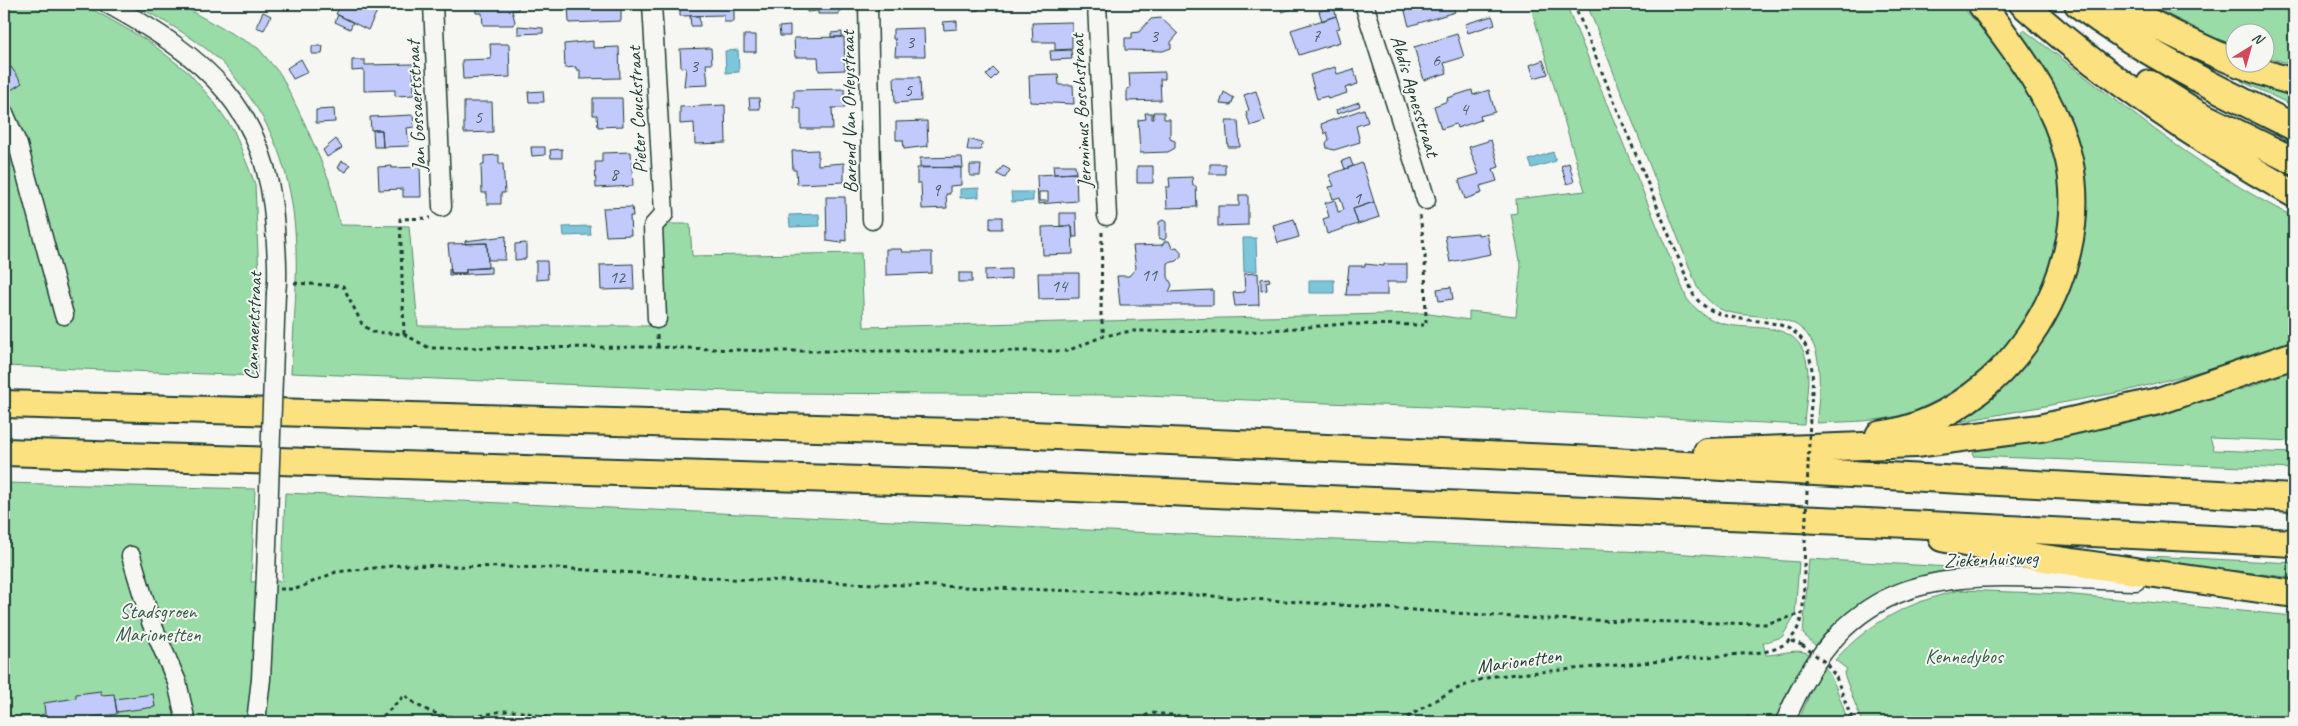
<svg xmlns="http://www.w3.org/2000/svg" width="2298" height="726" viewBox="0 0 2298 726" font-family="Caveat,sans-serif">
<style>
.green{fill:#99dca7;stroke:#5c8c6e}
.water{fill:#7bc5db;stroke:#568f98}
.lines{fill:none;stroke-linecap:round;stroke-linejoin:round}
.stream{stroke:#568f98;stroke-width:5}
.building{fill:#c2cafc;stroke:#1f3d34;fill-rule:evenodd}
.minor-casing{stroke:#1f3d34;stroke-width:21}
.highway-casing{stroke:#1f3d34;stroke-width:30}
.path{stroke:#1f3d34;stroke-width:3;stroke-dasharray:4 4;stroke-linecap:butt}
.minor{stroke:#f6f6f2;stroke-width:18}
.highway{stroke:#fbe180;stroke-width:26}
.minor-bridge-casing{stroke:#1f3d34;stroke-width:21;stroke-linecap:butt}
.path-bridge{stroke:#1f3d34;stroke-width:3;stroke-dasharray:4 4;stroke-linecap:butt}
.minor-bridge{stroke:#f6f6f2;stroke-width:18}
.labels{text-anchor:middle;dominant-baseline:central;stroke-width:4;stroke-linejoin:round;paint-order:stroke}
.number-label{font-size:18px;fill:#486066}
.street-label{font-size:20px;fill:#1f3d34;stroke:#f6f6f2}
.park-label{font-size:20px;fill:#375d4b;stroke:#f6f6f2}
</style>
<rect width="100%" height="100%" fill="#f6f6f2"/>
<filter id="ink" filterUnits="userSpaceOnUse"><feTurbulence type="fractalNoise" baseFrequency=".02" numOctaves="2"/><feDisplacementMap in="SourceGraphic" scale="10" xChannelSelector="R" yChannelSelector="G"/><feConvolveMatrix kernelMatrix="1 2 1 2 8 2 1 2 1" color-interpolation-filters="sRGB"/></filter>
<g filter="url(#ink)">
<path class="green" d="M4,4h79l65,37 41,32 25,29 20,29 21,53 4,93 -2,99 -253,-10z
M133,4h45l80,44 23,27 24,49 24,56 11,45 69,1 9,100h245l-4,-102h31l2,32 169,-3 3,74 559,-14 46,7v-9l47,5 5,-50 -10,-52 6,-1 -1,-14 69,-8 -55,-187h36l121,295c9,11 20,20 34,24 31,10 78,-7 86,41 3,19 -2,42 -3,61l-295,-15 -390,-15 -341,-2 -487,-20c6,-102 19,-194 -45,-281 -9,-12 -19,-26 -30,-35 -25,-22 -54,-37 -83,-53z
M1587,4h373c33,38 70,79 87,127 6,17 12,37 14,55 9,94 -56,185 -140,222 -32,15 -69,13 -104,15 1,-24 6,-54 -3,-77 -17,-39 -59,-25 -89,-35 -12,-4 -20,-14 -28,-24z
M2147,4h147v61l-28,-8v-25h-30l-1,14 -22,-9z
M2024,30c87,65 173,139 270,187v122l-59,23 -109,29 -178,33 82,-73 26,-33 16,-37 9,-34 5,-44 -67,-166z
M2243,75l51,14v17l-53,-25z
M2294,370v71l-84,-3 4,12 80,3v16l-321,-13 1,-7 165,-29 116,-35z
M4,483l251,6 -4,93 31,-1 3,-88 845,39 542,21 127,9 -4,53 -13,22 -19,6 3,12c12,0 26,-6 38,-3 27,7 36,48 44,70h-50l13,-31 -16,-9 -17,40h-1774z
M2147,556l147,7v15l-147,-18z
M1809,559l159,9v3l-129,53 -22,23 -14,-13z
M1960,590l104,4 230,22v106h-432l-18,-48 3,-5 -12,-9c35,-39 75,-58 125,-70z"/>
<path class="water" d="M738,50l1,22 -13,1 -1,-22z
M1553,152l3,9 -24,7 -3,-8z
M979,188v9l-19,1v-9z
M1011,192h22v9l-21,1z
M819,214l1,12 -30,1 -1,-12z
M590,226l1,9 -27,1 -1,-9z
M1243,238h13l1,33 -13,1z
M1309,280h25v13h-25z"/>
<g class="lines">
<path class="stream" d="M1743,722l5,-4"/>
</g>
<path class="building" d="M341,4h32l6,3 -11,23 -32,-16z
M476,4h42v6h-6l3,12 -2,3h-30l-1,-12h-6z
M568,4h53v17l-52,2z
M688,4h46v18h-10v-7l-44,1v-11z
M806,4h35v7l-2,-1v4h-21v-3l-11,1z
M970,4h9v6l-8,1z
M1279,4h30l-27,8z
M1403,4h49l3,8 -46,14z
M1334,7l2,9 -14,5 -3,-10z
M263,12l8,4 -7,14 -8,-3z
M338,15l15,7 -3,7 -15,-7z
M690,16h9l1,10h-9z
M1336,16l4,12 -4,1 4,13 -41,13 -8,-25z
M1492,16l3,8 -27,9 -3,-9z
M1161,18l17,16 -7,8v6l-8,3 -38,-1v-12h7v-5l7,-1 12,-13z
M957,21v8l-13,1 -1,-8z
M1072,22v27l-17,1v-8h-22l-1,-19z
M518,26l25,2v5l-25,1z
M790,26v10h-10l-1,-9z
M924,28l1,28h-30l1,-13 -2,-2 2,-2h-3v-10z
M842,32v5h-11v-4z
M1457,34l7,23 -20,6 3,10 -23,7 -10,-33z
M744,35h12v17h-12z
M842,37h2l1,33 -26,1 -1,-14h-23l-1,-19z
M593,41v7l26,-1 1,31 -40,1v-9h-4v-3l-11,1 -1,-24z
M490,44h19l1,33 -47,2 -1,-19 29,-1z
M312,46h11l-1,8h-10z
M711,48l1,16h-6l2,21 -24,1 2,-18 -5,-1 -1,-18z
M1071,50l1,9 -21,1 -1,-9z
M301,59l7,13 -15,7 -6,-11z
M352,60h13v5l48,-1 1,31 -19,1v-6l-31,1v-21l-12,1z
M1543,60l5,14 -14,4 -4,-13z
M11,67l11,16 -11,7 -7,-10v-7z
M1335,67l2,7 17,-5 4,15 -13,4 2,5 -19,6 -1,-3 -10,3 -7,-24z
M993,68l5,5 -7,7 -5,-5z
M1165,72v7h-5l1,21 -34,1v-12l3,-1 -1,-15z
M1058,74l1,11h14l1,19 -44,-2 -1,-27z
M894,77h26l1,24 -26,2z
M4,80l7,10 -5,4 -2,-4z
M844,89l1,19h-13l1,21h-32v-20l-7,-1v-18z
M1472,90l1,5 16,-5 6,22 -15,4 1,4 -24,8 -1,-4 -15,5 -7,-23 14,-5 -1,-3z
M543,91l1,11h-15l-1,-10z
M1256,91l9,30 -15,5 -4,-14 3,-2 -5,-15z
M1224,92l10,6 -3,7 -11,-1z
M593,98h29l1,28 -25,1 -1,-12h-4z
M749,98h10l1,11h-10z
M464,102h28l1,30 -29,1z
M1359,102l1,4 -23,8 -1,-4z
M725,105l1,38 -31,1 -1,-21 -14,1v-17z
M334,109l1,13 -19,1v-13z
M1364,109l4,13 -12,4 4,16 -26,8 -7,-2 -1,-5 3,-4 -2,-7 -2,2 -4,-10z
M1153,112h11v7h6v20l5,2v7l-7,4 -28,1 -2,-33 8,-1 -1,-6h7v6h2z
M413,115l1,12 -7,1 2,18 -26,1 -1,-17h-11l-1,-13z
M927,121l1,25 -24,3 -1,-9h-7v-18z
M1226,121h12l2,26h-12z
M373,130h9l1,17h-9z
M336,139l6,9 -15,9 -4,-7z
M969,139l13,4 -1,7h-14z
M1491,140l8,27 -6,2 4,12 -17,5 2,7 -17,6 -6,-19 20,-6 -10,-27z
M531,147h14v8l-13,1z
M562,149v9h-11l-1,-8z
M818,150v15l26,-2v19l-47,2 -1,-14h-3l-1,-19z
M631,152l2,34 -37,2 -1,-26h7v-9z
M499,155v9h4l2,29h-4v11h-14v-11h-5l-1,-28h3v-9z
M962,157l1,11 -43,-1v-9z
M1350,158l3,8 -8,3 -3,-8z
M342,161l8,4 -4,7 -8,-4z
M1362,163l12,39 -21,7 5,15 -31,10 -4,-15 6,-2 -4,-14 10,-3 3,12 6,-2 -4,-13 -7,2 -4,-12 5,-1 -5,-11z
M1569,163l5,19 -7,2 -6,-18z
M1210,164h15v10h-15z
M970,165h11l-1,11h-10z
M1053,165h22l1,8 -22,1z
M392,166v2l28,-1 1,30h-18v-8l-24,1 -1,-23z
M1003,166l7,4 -5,8 -8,-4z
M1137,166h16v17h-16z
M961,167v18l-11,1v8h-4l1,14 -25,1 -1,-26h-4v-15z
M1076,173l1,28 -39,3 -1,-29zM1039,192h9v9h-9z
M1192,177l1,9h3l1,21 -30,1 -1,-21h4l-1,-9z
M1239,195h9v30l-30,1v-20h21z
M826,197h19l1,44 -4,-1v3l-15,-2z
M1374,202l5,15 -21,7 -5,-15z
M632,207l1,9h-3l1,19 -25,1 -3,-28z
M1060,213h16l1,24h-4l-1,-11h-12z
M990,217h12v12h-12z
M1294,219l5,18 -21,6 -5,-18z
M1163,220l3,2v16l-2,2 -5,-2v-16z
M1072,226l1,28 -30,1 -1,-28z
M1478,233v2l9,-1 4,20 -41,8 -5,-26z
M506,236l-1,24h-17l-1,-17 -22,1v-3z
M1165,241h4l3,7 5,-1 4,5v5l-4,4 -9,2v14l4,8 -3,7 44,-2v15h-93l-3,-29h12l7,-8 -3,-22 29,-1z
M487,243l1,25 -22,1v4h-15l-3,-29z
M526,243v16l-11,1v-16z
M886,249h15l1,3h30v21l-46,2z
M536,261h11l1,18 -12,1z
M633,264l1,25 -33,1 -1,-25z
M1365,264l19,2v-2h23v18h-20v13h-41l3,-29h16z
M491,267v6l-42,2v-6h2v4h15v-4z
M1011,269v10l-26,2v-11z
M959,273h13v9h-13z
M1038,273h41v25l-40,1z
M1258,273l1,32 -24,1 -2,-13 12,-1 -1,-18z
M1269,278l1,3 -4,1 1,8 -6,1v-12z
M1451,287l2,12 -14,2 -2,-12z
M101,691v4l13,-1 3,20 -32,4v4h-45v-7l5,-1 -1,-11 32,-5v-4z
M153,694l2,13 -38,5 -2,-13z"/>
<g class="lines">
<defs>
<path id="minor" d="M108,4c99,54 159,104 167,224 1,22 4,44 1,65
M433,4l9,203
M652,4l12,210 -11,12 4,93
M868,4l4,216
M1097,4l10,212
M1364,4l62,196
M4,113l14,32 46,170
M131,556l20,66 26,60 9,40
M256,722l5,-43 5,-105
M1785,722c72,-178 194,-143 351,-141"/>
<path id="highway" d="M2023,4c85,75 172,134 271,190
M2078,4c66,50 142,86 216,123
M2113,4c59,29 117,61 181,78
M2150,84l46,29 98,48
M4,404l984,29 588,26 718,39
M1879,435c122,-17 216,-155 190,-275 -14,-60 -51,-108 -88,-156
M4,452l952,31 911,39 427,21
M1707,452l208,-8 125,-16 119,-27 135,-46
M1942,538l75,16 277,40"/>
</defs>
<use href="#minor" class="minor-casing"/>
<use href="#highway" class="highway-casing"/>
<path class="path" d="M1574,4l120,292c34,43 103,3 116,63 5,19 1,40 0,58
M1102,232l-1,83 3,21
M294,283l49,3 19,38 10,8 32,2 25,14 229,-1 109,4h300l37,-15 27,-5 116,1 97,-8 82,1 -1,-71 -5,-39
M404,334l-4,-115 30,-1
M657,335l1,12
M280,589h16l40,-17 66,-7 155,3 175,11 464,16 347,24 222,5 36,-10
M1791,641l11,4
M1836,677l17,45
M377,722l28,-27c18,18 42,24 68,22 11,-1 23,-6 34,-6 17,0 34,4 49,11
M1130,722l22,-9 87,9
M1401,722c28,-19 60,-39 94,-46l268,-24c46,-8 40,-47 41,-85"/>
<use href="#minor" class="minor"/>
<use href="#highway" class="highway"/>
<defs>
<path id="minor-bridge" d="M266,574l10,-281"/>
</defs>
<use href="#minor-bridge" class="minor-bridge-casing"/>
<path class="path-bridge" d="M1804,567l6,-150
M1802,645l24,18 10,14"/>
<use href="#minor-bridge" class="minor-bridge"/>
</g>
</g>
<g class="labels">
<g class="number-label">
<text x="1154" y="36">3</text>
<text x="1316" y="36">7</text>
<text x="910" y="42">3</text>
<text x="1436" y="60">6</text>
<text x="694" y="66">3</text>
<text x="908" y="90">5</text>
<text x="1464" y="109">4</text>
<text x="478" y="117">5</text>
<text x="614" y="174">8</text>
<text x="936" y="190">9</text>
<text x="1357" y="198">1</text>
<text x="1149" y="275">11</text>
<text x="617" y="277">12</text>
<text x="1059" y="286">14</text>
</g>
<g class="street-label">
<text transform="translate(1415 96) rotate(73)">Abdis Agnesstraat</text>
<text transform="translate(416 106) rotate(-93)">Jan Gossaertstraat</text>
<text transform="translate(637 110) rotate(-93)">Pieter Couckstraat</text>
<text transform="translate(1081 111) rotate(-93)">Jeronimus Boschstraat</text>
<text transform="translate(849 112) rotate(-91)">Barend Van Orleystraat</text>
<text transform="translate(253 326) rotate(-88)">Cannaertstraat</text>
<text transform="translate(1991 559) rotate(-2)">Ziekenhuisweg</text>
<text transform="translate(1519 661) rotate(-8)">Marionetten</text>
</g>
<g class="park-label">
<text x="158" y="611">Stadsgroen<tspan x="158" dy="23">Marionetten</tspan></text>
<text x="1964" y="656">Kennedybos</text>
</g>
</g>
<rect width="2298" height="726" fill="none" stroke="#f6f6f2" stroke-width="20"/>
<rect x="10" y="10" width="2278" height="706" fill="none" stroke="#1f3d34" stroke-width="2" filter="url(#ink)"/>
<g transform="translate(2250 48) rotate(37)"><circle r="24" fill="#f6f6f2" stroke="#a0aca6"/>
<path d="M0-4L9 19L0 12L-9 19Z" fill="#d1495b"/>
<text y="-8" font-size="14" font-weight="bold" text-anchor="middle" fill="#1f3d34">N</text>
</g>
</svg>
